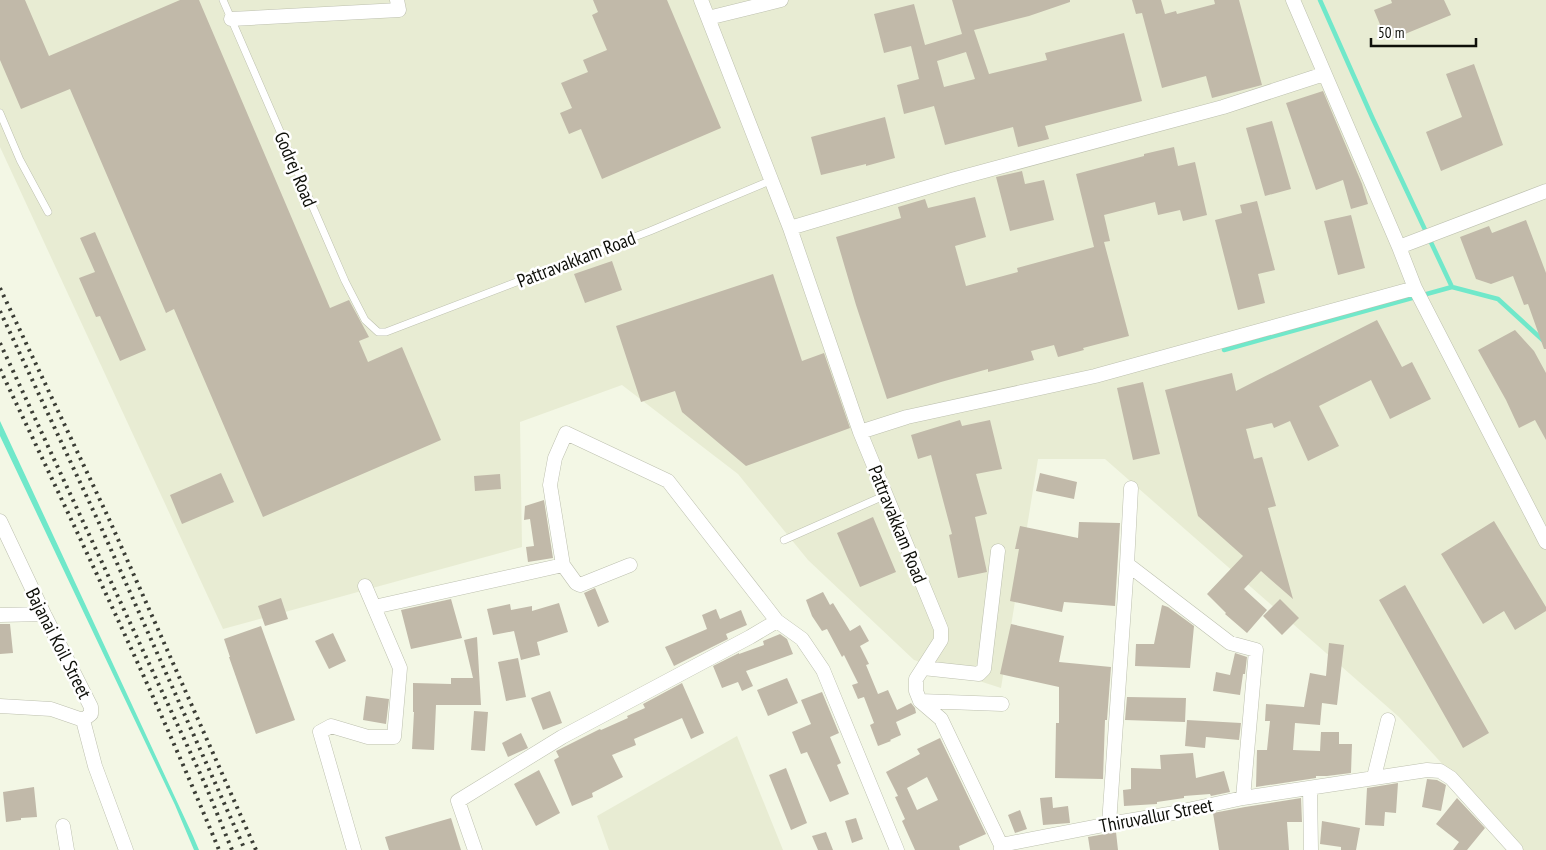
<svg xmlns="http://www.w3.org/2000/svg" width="1546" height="850" viewBox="0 0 1546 850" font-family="'PT Sans Narrow',sans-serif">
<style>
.built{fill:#e8ecd3}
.water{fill:#70e8ca}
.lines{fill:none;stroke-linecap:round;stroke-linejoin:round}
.stream{stroke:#70e8ca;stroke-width:4.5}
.building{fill:#c1b9a9;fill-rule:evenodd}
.service-casing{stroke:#bdc0af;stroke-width:8}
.minor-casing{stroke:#bdc0af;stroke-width:15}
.service{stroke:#fff;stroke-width:7}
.minor{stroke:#fff;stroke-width:14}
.rail{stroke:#3b3d35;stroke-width:4;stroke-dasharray:2.5 5;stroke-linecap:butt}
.labels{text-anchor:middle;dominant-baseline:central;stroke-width:5;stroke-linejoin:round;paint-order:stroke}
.street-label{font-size:19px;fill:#0e0f09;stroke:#fff}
</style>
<rect width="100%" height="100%" fill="#f3f7e5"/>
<path class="built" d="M0,0h1546v850h-24l-123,-133 -294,-258h-67l-37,229 -87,-28 -106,-100 -70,-86 -116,-89 -102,37 2,125 -299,82 -223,-482z
M737,736l46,114h-174l-12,-34z"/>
<path class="water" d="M0,421l193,415 6,14h-5l-19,-45 -175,-369z"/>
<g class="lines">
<path class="stream" d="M1320,0l52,117 80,170
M1224,350l228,-63 46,12 48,44"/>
</g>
<path class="building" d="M0,0h25l24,56 131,-56h19l131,308 19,-8 20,37 -10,4 9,21 34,-15 39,93 -178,77 -89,-208 -8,4 -96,-224 -49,20 -21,-49z
M593,0h74l54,128 -119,51 -21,-50 -12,5 -9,-21 12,-5 -11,-25 27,-11 -5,-12 24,-10 -15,-35 6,-3z
M952,0h118v2l-41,14 -55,14 15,44 58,-14 -2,-7 79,-20 18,68 -97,25 4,13 -31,8 -5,-20 -68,18 -11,-39 -30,8 -7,-29 22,-6 -8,-33 -27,7 -10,-39 40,-10 11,41 37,-11zM966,52l9,27 -31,8 -7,-26z
M1132,0h29l4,14 11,-3 1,3 38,-10 -1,-4h25l23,85 -50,13 -6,-22 -44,12 -20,-75 -6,1z
M1391,0h53l7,15 -46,19 -1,-2 -18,7 -12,-29 18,-7z
M1474,64l29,81 -62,26 -15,-39 36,-15 -16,-43z
M1323,91l39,93 6,20 -17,5 -8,-29 -27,10 -30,-87z
M885,117l10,41 -29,8v-2l-45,11 -10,-38z
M1272,121l19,68 -26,7 -19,-68z
M1174,147l4,19 17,-4 12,53 -24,6 -3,-11 -22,5 -3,-13 -51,13 6,26 -6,1 25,94 -46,12 1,2 -26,7 -4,-12 -23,6 3,9 -46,12v-3l-47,13 -54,17 -31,-94 -20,-68 65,-19 -3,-11 27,-8 3,9 47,-11 11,40 -31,9 11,40 52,-14 -1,-4 77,-21 -18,-73 68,-18v-2z
M1022,171l3,13 19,-4 10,40 -44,11 -14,-54z
M1257,201l18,69 -17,4 7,29 -27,7 -23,-90 27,-7 -2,-8z
M1351,215l14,53 -27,7 -14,-54z
M1526,220l20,53v76h-2l-16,-45 -4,1 -11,-29 -22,8 -15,-5 -16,-42 29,-11 3,7z
M95,232l51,118 -26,11 -20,-45 -4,1 -17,-39 16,-6 -15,-34z
M612,261l10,29 -37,13 -11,-29z
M773,274l29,87 22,-8 26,75 -104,38 -64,-54 -7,-21 -34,11 -25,-76z
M1377,320l25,47 10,-5 19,37 -41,20 -19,-39 -52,26 20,40 -31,15 -18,-40 -16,7 -2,-5 -26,6 8,30 8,-2 14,49 -8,2 25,91 -32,-28 -17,18 23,21 -20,23 -22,-19 1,-1 -19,-19 36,-38 -45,-40 -33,-126 67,-17 4,18z
M1515,330l19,21 12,22v67l-11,-20 -16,8 -13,-28 -28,-50z
M1143,382l17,72 -27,6 -16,-72z
M960,420l2,6 28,-6 12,49 -26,5 11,40 -12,3 12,55 -29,6 -9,-43 3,-1 -21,-79 -13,4 -7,-24z
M221,473l13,29 -52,22 -12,-29z
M1040,473l37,9 -3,17 -38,-8z
M500,474l1,15 -26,2 -1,-15z
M544,500l9,58 -25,4 -2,-15 8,-1 -4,-27 -6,1 1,-14z
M873,517l23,55 -36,15 -23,-54z
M1494,521l52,86v4l-31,19 -11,-19 -21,13 -42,-70z
M1079,522l41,1 -5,83 -51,-4 -2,10 -52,-11 9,-52h-4l5,-23 58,12z
M1405,585l84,148 -26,15 -84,-148z
M595,588l14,34 -11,5 -14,-34z
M823,592l7,13 3,-2 17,28 10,-6 9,16 -9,5 9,18 -3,1 12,29 10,-4 9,20 14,-7 4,5 1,5 -20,9 5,13 -11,5 1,1 -13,5 -8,-21 4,-2 -10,-26 -6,2 -6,-14 6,-2 -14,-28 -2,2 -15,-28 -5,2 -10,-15 -6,-16z
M281,598l7,21 -23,7 -7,-20z
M451,599l11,39 -51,11 -10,-39z
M1280,599l19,19 -17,17 -19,-19z
M559,603l9,29 -31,10 3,13 -19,5 -7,-29 -21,4 -6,-26 23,-5 1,6 21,-4v5z
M1162,605l6,2 26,19 -4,42 -55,-2 1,-22h18z
M716,609l4,10 21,-9 6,15 -21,9 2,5 -54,27 -9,-19 42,-18 -5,-14z
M0,624h10l3,29 -13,1z
M1011,624l53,12 -5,26 52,5 -4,53h-2l-2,59 -48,-1 1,-55h3v-36l-59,-13z
M261,626l34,94 -39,14 -27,-77h1l-6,-18z
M333,633l13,28 -17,8 -14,-28z
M780,634l7,5 6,15 -47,17 7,15 -11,5 -4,-9 -16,6 -9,-22 26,-13v1l25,-9 -1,-4z
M477,637l4,68h-45l-2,45 -22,-1 2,-37h-1v-29l38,1v-6h22l-9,-38z
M1329,643l15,2 -7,60 -15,-2 -2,22 -25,-2 -2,27 27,1 1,-19h18v12h13l-1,29 -24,3h-11v2l-60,9 1,-37h10l3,-29h-5l1,-17 38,3 6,-34 16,3z
M1235,653l12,4 -2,17h-2l-3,21 -27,-4 3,-19 14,3z
M518,658l8,39 -20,4 -8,-39z
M787,678l11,25 -30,13 -11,-26z
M682,683l22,50 -13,6 -9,-21 -48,21 2,6 -24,10 11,22 -31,16 1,4 -21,9 -18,-46 5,-3 -3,-6 44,-22 1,1 27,-12 -1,-2 18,-8 -2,-4z
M550,691l12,32 -19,7 -12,-32z
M822,692l17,41 -9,4 11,26 -4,2 12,29 -19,8 -23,-50 -6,2 -9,-22 19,-8 -10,-24z
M366,696l23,3 -3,25 -23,-4z
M1127,697l59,1 -1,24 -60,-2z
M474,711l14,1 -3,39 -14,-1z
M1187,720l54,3 -2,17 -33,-3 -1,11 -20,-2z
M521,733l7,15 -20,9 -6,-14z
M940,738l46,96 -27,12 1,4h-45l-13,-29 3,-2 -10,-22 3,-1 -12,-24 34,-18 -3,-5zM927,777l11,23 -21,10 -10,-22z
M1193,753l3,25 28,-7 6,21 -19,4 -1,-2 -26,2v2l-27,4v2l-33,2 -1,-16 8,-1v-21l30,1 -1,-14z
M786,768l21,55 -16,7 -22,-55z
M539,770l21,43 -24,13 -22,-42z
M1427,779l10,1 9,5 -5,26 -19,-4z
M1398,783l-2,30 -11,-1 -1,14 -19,-1 2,-37z
M34,787l3,30 -16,1v2l-15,2 -3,-30z
M1052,797l1,11 15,-2 2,17 -27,2 -3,-27z
M1301,798l1,24h-15l2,28h-70l-6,-37 32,-6z
M1457,798l28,30 -18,22h-14l6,-8 -23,-18z
M1020,810l7,19 -12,4 -7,-18z
M451,818l10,32h-72l-4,-13z
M856,818l7,21 -11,4 -7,-22z
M1322,821l38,7 -4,22h-15v-3l-21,-3z
M826,832l7,18h-15l-6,-14z
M1116,832l2,18h-28l-2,-13z"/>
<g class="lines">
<defs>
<path id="service" d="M223,0l122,281 20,39 13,12h8l264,-101 122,-51
M0,113l20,47 28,52
M784,540l102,-45"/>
<path id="minor" d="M701,0l89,228 70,204 81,197v11l-25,39v12l4,10 21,18 60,126v5
M1293,0l106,247 16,41 131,254
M708,18l73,-18
M231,19l168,-9 -2,-10
M790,228l165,-49 268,-72 101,-33
M1399,247l147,-56
M860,432l47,-15 188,-41 320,-88
M0,521l44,93 47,93v7l-8,6 12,46 31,84
M1127,564l103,79 26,7 -13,148
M563,565l13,18 4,2 50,-20
M374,607l189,-42 -13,-80 5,-27 11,-25 102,48 109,140 25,18 21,31 74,180
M0,615l44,-1
M923,668l56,6 5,-5 14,-118
M920,701l82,3
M0,706l51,3 32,11
M1374,777l14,-57
M1310,788l1,62
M1109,824l18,-260 4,-76
M63,826l4,24
M1001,845l108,-21 60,-10 74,-16 184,-28 13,1 11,7 65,72
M354,850l-34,-118 11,-6 37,11h26l6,-69 -35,-82
M475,850l-17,-49 104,-64 188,-100 27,-16"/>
</defs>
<use href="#service" class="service-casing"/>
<use href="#minor" class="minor-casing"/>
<use href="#service" class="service"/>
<use href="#minor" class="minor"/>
<path class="rail" d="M0,288l109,231 147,331
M0,311l100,214 145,325
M0,343l205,441 27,66
M0,369c75,159 152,318 219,481"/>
</g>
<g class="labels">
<g class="street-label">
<text transform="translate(296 169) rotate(67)">Godrej Road</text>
<text transform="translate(576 259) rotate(-21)">Pattravakkam Road</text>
<text transform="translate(898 524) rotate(68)">Pattravakkam Road</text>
<text transform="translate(59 643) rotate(63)">Bajanai Koil Street</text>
<text transform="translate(1156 815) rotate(-11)">Thiruvallur Street</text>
</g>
</g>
<path d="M1371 38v8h105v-8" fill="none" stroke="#0e0f09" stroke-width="2.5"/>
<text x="1378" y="38" font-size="15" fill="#0e0f09" stroke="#ffffff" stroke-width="4" paint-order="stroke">50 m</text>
</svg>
